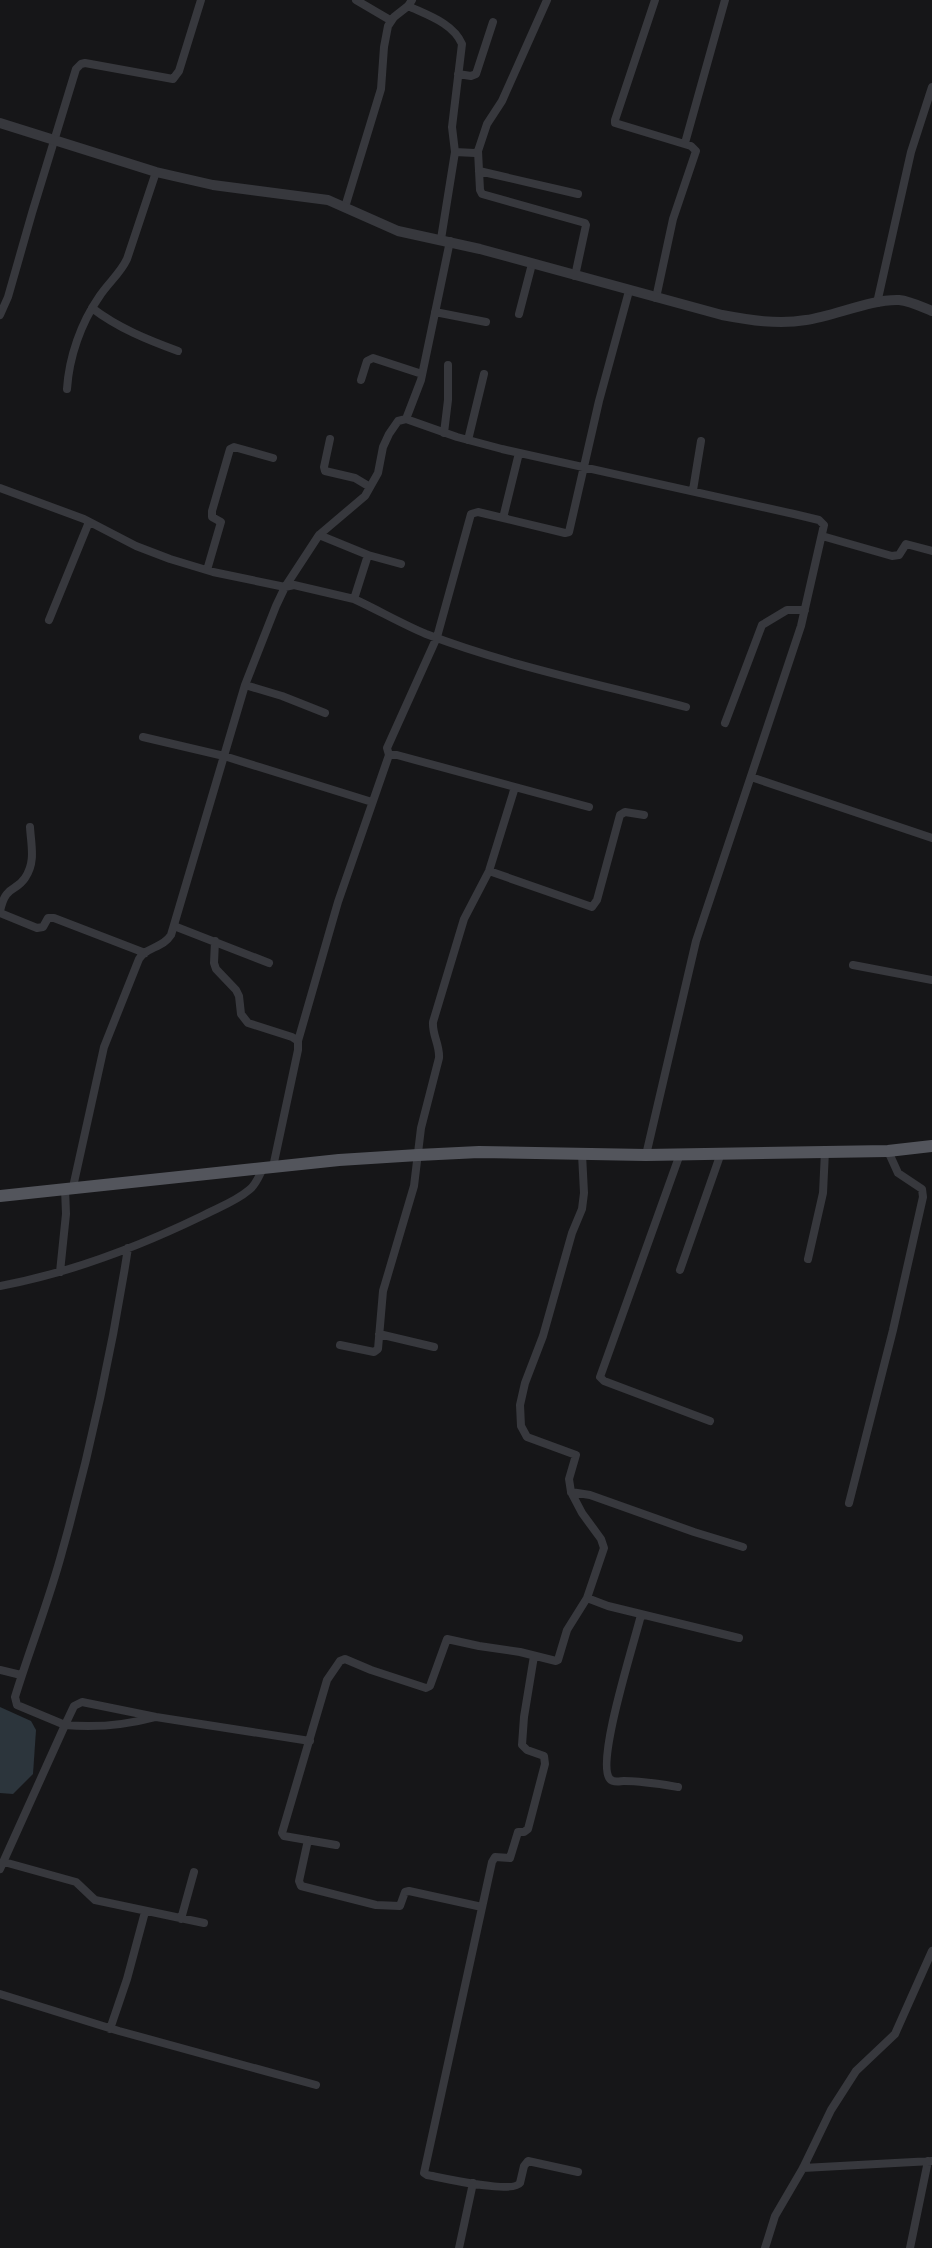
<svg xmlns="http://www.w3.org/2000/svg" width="932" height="2248" viewBox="0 0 932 2248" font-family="'Fira Sans',sans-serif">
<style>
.water{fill:#2c353c}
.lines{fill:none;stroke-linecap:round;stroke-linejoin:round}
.minor{stroke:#37383d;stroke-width:8}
.tertiary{stroke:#37383d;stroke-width:10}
.primary{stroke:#53555c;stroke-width:12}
</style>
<rect width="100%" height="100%" fill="#161618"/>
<path class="water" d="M0,1707l31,14 5,9 -3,44 -20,20 -13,-1z"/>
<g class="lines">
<path class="minor" d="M356,0l34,20
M655,0l-40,120v3l76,23 5,5 -23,68 -17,79
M408,6c19,9 45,17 54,38l-10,83 3,25
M458,74l13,2 5,-2 17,-52
M685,143l40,-143
M478,151l2,39 2,4 103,29 1,2 -11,51
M479,171l99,23
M345,207l36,-118 3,-42 4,-21 6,-9 14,-11 4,-6
M441,239l14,-87 20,1 3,-2 9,-27 15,-23 45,-101
M877,303l34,-151 21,-65
M92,308c26,20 56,32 86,43
M435,312l51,10
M519,314l13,-50
M0,315l8,-18 24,-84 44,-144 5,-5 4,-1 88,16 6,-8 22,-71
M361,380l6,-19 6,-3 49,16
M67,389c2,-32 14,-66 32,-92 9,-14 21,-23 28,-38l29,-87
M406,419l51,18 45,12 292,65 25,6 5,5 -23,101 -105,315 -50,214
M444,433l4,-33v-35
M330,439l-6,28 1,4 30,7 15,9
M468,440l16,-66
M0,488l84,31 52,27 34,13 43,13 72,15 9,-2 60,14
M693,490l8,-49
M503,518l16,-65
M319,535l49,20 -14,44c24,11 48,25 72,35 84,32 173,50 260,73
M822,536l70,20 7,-1 7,-11 26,7
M368,555l33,9
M207,570l14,-48 -9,-5v-6l18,-62 4,-2 39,11
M49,620l40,-98
M245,685l37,11 43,17
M725,723l37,-98 25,-15h18
M143,737l81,19 148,46
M389,755l-2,-7 50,-111 34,-123 7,-2 87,21 4,-1 30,-131 30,-110
M751,777l181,61
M489,871l103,36 5,-7 23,-85 5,-3 19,3
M0,911c6,-27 15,-18 25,-33 11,-16 6,-33 5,-51
M0,913l37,15 6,-1 5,-9h6l91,35
M174,926l95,37
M215,941l-1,22 2,6 20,21 3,6 2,18 7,9 44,14 6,4v9l-25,117
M853,965l79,15
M298,1041l40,-139 51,-147h8l192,52
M680,1154l-80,223 4,4 106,40
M73,1187l31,-140 35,-88c7,-12 24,-11 32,-24l74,-250 31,-79 9,-19 34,-52 46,-39 13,-23 5,-26 6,-13 9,-13 8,-2 15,-39 29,-139
M808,1259l15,-66 2,-42
M680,1270l41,-117
M60,1272l6,-58 -1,-26
M0,1286c70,-13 138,-39 202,-70 15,-8 33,-14 47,-26 7,-5 10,-14 14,-22
M379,1334l55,13
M340,1345l34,7 4,-3 5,-58 31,-105 7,-58 18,-70c1,-13 -7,-23 -6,-36l31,-103 25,-48 26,-84
M571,1492l19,3 104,37 49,15
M849,1503l44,-173 30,-133 -1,-8 -24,-16 -10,-22
M587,1598l21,8 131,32
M641,1615c-6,25 -46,149 -31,164 3,4 10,2 14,2 19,0 36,3 54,6
M534,1656l-10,61 -2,28 5,5 17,6 1,8 -17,65 -4,3h-6l-8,26 -15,-1 -3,5 -68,311 3,2c16,3 85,19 93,8l4,-17 4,-5 50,11
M0,1670l21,5
M156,1717c-30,8 -59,11 -91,8l9,-19 8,-4 74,15 154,24
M308,1840l-9,41 2,5 75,19 24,1 5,-14 4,-1 73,16
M336,1845l-52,-9 -2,-3 45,-153 13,-19 5,-2 26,11 55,18 4,-2 17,-47 32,7 41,6 36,9 2,-1 9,-30 20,-32 17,-50 -3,-9 -19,-26 -11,-21 -2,-13 7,-24 -49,-18 -6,-11 -1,-21 5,-22 18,-47 29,-103 10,-24 2,-16 -2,-39
M4,1862l72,20 19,18 109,23
M0,1869l65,-144 -48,-20 -2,-8c15,-49 34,-96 47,-145 28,-100 50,-201 66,-304
M181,1919l13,-47
M0,1994l119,37 197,54
M110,2029l17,-50 18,-67
M803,2168l129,-7
M459,2248l14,-65
M765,2248l10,-32 28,-48 28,-58 25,-39 39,-37 37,-83
M910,2248l18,-87"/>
<path class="tertiary" d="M0,123l156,49 57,13 115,15 70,31 82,18 242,66c27,5 56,10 84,5 29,-4 64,-21 93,-20 11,1 23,7 33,11"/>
<path class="primary" d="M0,1196l339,-36 79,-5 61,-3 167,3 242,-4 44,-5"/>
</g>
</svg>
